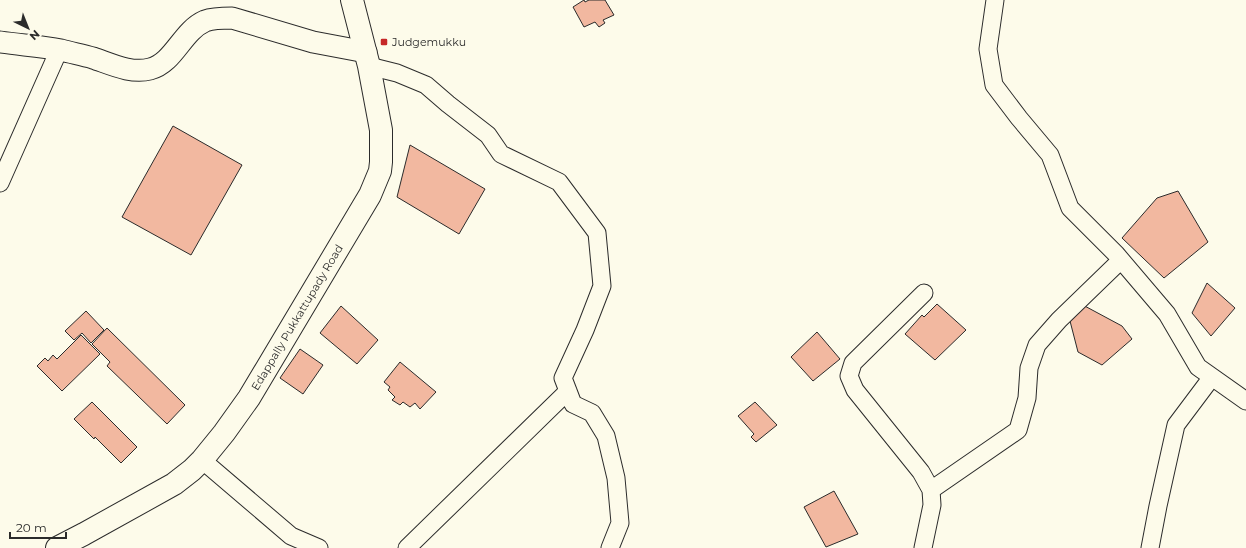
<svg xmlns="http://www.w3.org/2000/svg" width="1246" height="548" viewBox="0 0 1246 548" font-family="Montserrat,sans-serif">
<style>
.building{fill:#f2b8a0;stroke:#2b2b2b}
.lines{fill:none;stroke-linecap:round;stroke-linejoin:round}
.minor-casing{stroke:#2b2b2b;stroke-width:19}
.tertiary-casing{stroke:#2b2b2b;stroke-width:23}
.secondary-casing{stroke:#2b2b2b;stroke-width:24}
.minor{stroke:#fdfbea;stroke-width:17}
.tertiary{stroke:#fdfbea;stroke-width:21}
.secondary{stroke:#fdfbea;stroke-width:22}
.poi-dot{fill:#c62828;stroke:#fdfbea;stroke-width:1.5}
.labels{text-anchor:middle;dominant-baseline:central;stroke-width:3;stroke-linejoin:round;paint-order:stroke}
.poi-label{font-size:11px;fill:#2b2b2b;stroke:#fdfbea;text-anchor:start}
.street-label{font-size:11px;fill:#2b2b2b;stroke:#fdfbea}
</style>
<rect width="100%" height="100%" fill="#fdfbea"/>
<path class="building" d="M584,0l1,2 4,-2h16l9,15 -11,5 2,3 -6,4 -4,-5 -11,5 -11,-20z
M173,126l69,39 -51,90 -69,-38z
M410,145l75,44 -26,45 -62,-37z
M1178,191l30,51 -44,36 -42,-40 35,-40z
M1207,283l28,25 -24,28 -19,-23z
M937,304l29,26 -31,30 -30,-26 17,-19 2,2z
M1081,304l41,22 10,13 -30,26 -24,-13 -8,-31z
M341,306l37,34 -21,24 -37,-31z
M86,311l18,19 -13,13 -9,-10 -8,7 -9,-9z
M107,328l78,77 -18,19 -60,-58 3,-4 -18,-18z
M817,332l23,27 -27,22 -22,-24z
M81,335l19,19 -38,37 -25,-25 8,-8 3,3 5,-6 4,4z
M300,349l23,16 -20,29 -23,-16z
M400,362l36,30 -16,17 -5,-6 -5,4 -7,-5 -3,3 -8,-5 3,-3 -7,-7 2,-3 -6,-5z
M92,402l45,45 -16,16 -26,-26 -1,2 -20,-20z
M755,402l22,23 -21,17 -5,-5 3,-3 -16,-18z
M834,491l24,43 -32,13 -22,-40z"/>
<g class="lines">
<defs>
<path id="minor" d="M995,0l-7,49 6,36 25,33 31,37 20,53 46,46 51,60 31,53 48,34
M369,66l28,7 29,12 22,19 40,31 13,19 58,28 38,51 5,53 -17,44 -22,48 10,26 19,9 14,23 10,42 4,45 -10,25
M0,183l59,-133
M202,460l89,76 28,12
M931,490l87,-60 9,-32 2,-30 8,-23 22,-25 62,-60
M407,548l161,-157
M923,548l9,-43 -1,-15 -10,-18 -66,-82 -6,-14 4,-13 71,-70
M1150,548l8,-42 18,-81 36,-48"/>
<path id="tertiary" d="M0,42c20,3 41,4 61,8 11,3 22,5 32,8 18,6 38,16 57,11 24,-6 32,-38 55,-48 8,-3 18,-3 27,-3l81,24 53,10"/>
<g id="secondary">
<path id="s1" d="M57,548l27,-14 90,-50 18,-14 10,-10 22,-27 25,-35 121,-203 10,-24 1,-9v-32l-12,-64 -17,-66"/>
</g>
</defs>
<use href="#minor" class="minor-casing"/>
<use href="#tertiary" class="tertiary-casing"/>
<use href="#secondary" class="secondary-casing"/>
<use href="#minor" class="minor"/>
<use href="#tertiary" class="tertiary"/>
<use href="#secondary" class="secondary"/>
</g>
<rect class="poi-dot" x="380" y="38" width="8" height="8" rx="2"/>
<g class="labels">
<g class="poi-label">
<text x="392" y="42">Judgemukku</text>
</g>
<g class="street-label">
<text stroke="none"><textPath href="#s1" startOffset="342">Edappally Pukkattupady Road</textPath></text>
</g>
</g>
<g transform="translate(28 28) rotate(137)" stroke="#fdfbea" stroke-width="3" paint-order="stroke">
<path d="M0-3L7 15L0 10L-7 15Z" fill="#2b2b2b"/>
<text y="-6" font-size="11" font-weight="bold" text-anchor="middle" fill="#2b2b2b">N</text>
</g>
<path d="M10 532v6h56v-6" fill="none" stroke="#2b2b2b" stroke-width="2"/>
<text x="16" y="532" font-size="12" fill="#2b2b2b" stroke="#fdfbea" stroke-width="3" paint-order="stroke">20 m</text>
</svg>
